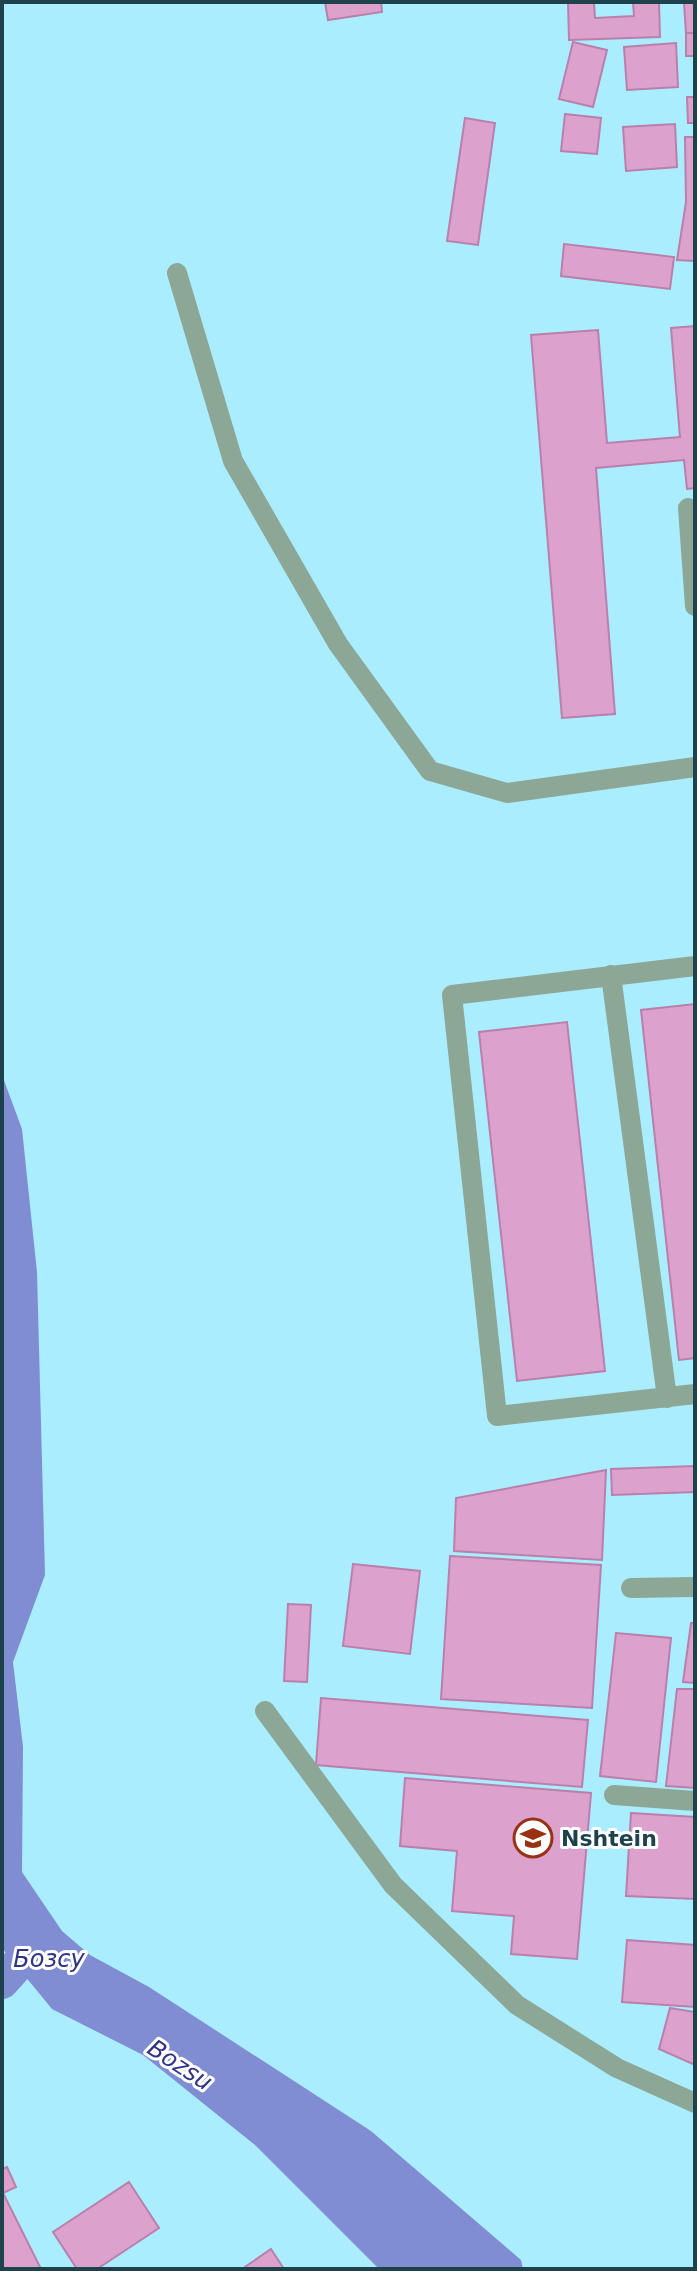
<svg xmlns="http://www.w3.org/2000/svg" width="697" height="2271" viewBox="0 0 697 2271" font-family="'DejaVu Sans',sans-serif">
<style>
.water{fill:#818dd2}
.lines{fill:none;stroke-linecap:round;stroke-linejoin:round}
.canal{stroke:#818dd2;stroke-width:34}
.building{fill:#dca2cd;stroke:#b880aa;stroke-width:2}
.minor{stroke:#8ca795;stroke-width:20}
.labels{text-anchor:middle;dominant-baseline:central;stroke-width:6;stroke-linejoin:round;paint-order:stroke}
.poi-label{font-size:22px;font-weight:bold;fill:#1d424b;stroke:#fff;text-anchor:start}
.water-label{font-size:24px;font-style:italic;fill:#313485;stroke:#fff}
</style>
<rect width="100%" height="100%" fill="#aaedff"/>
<path class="water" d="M2,1075l20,54 15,143 8,303 -32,87 10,85 -1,125 40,59 28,24 59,32 222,144 150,129 2,9h-144l-124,-124 -112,-90 -91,-46 -50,-61z"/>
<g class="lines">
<path class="canal" d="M2,1982l17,-19"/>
</g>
<path class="building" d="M325,2h56l1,10 -54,8z
M568,2h56l-30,1 1,15 39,-2 -1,-14h26l1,35 -91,3z
M684,2h11v31h-9z
M686,33h9v23h-9z
M573,42l34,8 -14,57 -34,-8z
M676,43l2,44 -51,3 -3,-43z
M687,97h8v26h-7z
M565,114l36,4 -4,36 -36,-3z
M465,118l30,5 -17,122 -31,-4z
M675,124l2,43 -51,4 -3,-44z
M685,137h10v124l-18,-1 9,-58z
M564,244l110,13 -4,32 -109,-13z
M695,326v162l-8,1 -3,-29 -88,8 19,246 -53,4 -31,-383 67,-5 9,113 73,-6 -9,-109z
M695,1004v354l-16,2 -38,-350z
M567,1022l38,349 -88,10 -38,-349z
M695,1466v26l-83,3 -1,-26z
M606,1470l-4,90 -148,-9 2,-53z
M450,1556l151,9 -9,143 -151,-9z
M353,1564l67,7 -10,83 -67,-8z
M288,1604l23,1 -4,77 -23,-1z
M691,1623h4v60l-12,-1z
M616,1633l55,5 -15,144 -56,-6z
M677,1689h18v99l-29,-2z
M321,1698l267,22 -6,67 -266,-22z
M405,1778l186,15 -14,166 -66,-5 3,-38 -62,-5 5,-60 -57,-5z
M631,1813l64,4v82l-69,-3z
M627,1940l68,5v62l-73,-5z
M670,2008l25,4v53l-36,-16z
M7,2167l9,20 -13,6 38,76h-39v-100z
M129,2182l30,46 -62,41h-20l-24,-37z
M271,2249l13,20h-42z"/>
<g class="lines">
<path class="minor" d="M177,273l56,188 105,183 92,127 77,22 188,-26
M688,508l7,98
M695,966l-243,29 45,421 198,-22
M611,975l56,423
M631,1588l64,-1
M265,1711l128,174 124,120 100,63 78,35
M614,1795l81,6"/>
</g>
<defs>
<symbol id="school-ring" viewBox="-11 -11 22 22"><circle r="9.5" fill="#fff" stroke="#993213" stroke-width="1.5"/><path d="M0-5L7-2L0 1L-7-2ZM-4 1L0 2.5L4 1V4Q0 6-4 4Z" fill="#993213"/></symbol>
</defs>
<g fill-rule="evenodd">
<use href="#school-ring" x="511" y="1816" width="44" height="44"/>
</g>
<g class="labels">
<g class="poi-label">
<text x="561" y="1838">Nshtein</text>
</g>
<g class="water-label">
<text x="49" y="1959">Бозсу</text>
<text transform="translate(180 2065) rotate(33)">Bozsu</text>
</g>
</g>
<rect width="697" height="2271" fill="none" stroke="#1d424b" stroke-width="8"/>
</svg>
